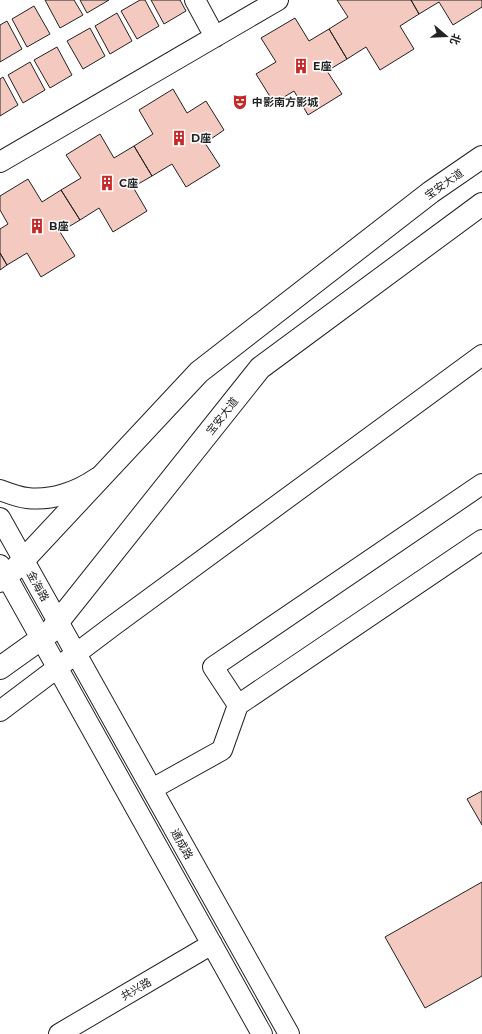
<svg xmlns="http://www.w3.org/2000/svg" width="482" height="1034" viewBox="0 0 482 1034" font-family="Montserrat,'Noto Sans SC',sans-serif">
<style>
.building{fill:#f3c9c0;stroke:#222}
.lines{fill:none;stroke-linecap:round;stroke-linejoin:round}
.minor-casing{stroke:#222;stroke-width:22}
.major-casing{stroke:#222;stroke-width:24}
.minor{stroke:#fff;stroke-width:20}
.major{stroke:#fff;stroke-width:22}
.labels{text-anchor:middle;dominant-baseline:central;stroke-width:3;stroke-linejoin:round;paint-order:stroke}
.poi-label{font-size:11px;font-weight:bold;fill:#222;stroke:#fff;text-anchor:start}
.street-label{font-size:11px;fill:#222;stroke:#fff}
</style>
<rect width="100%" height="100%" fill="#fff"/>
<path class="building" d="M45,0h29l9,15 -23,13z
M80,0h29l-22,13z
M140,0h5l14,26 -22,13 -16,-28z
M151,0h29l6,11 -22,13z
M337,0h74l8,14 -19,12 14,23 -34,21 -14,-23 -19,12 -18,-30 19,-12z
M411,0h71v7l-29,18 -14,-23 -20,12z
M34,6l16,28 -23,13 -15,-28z
M117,13l15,28 -22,13 -15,-28z
M295,18l14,23 20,-12 18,30 -20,12 15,23 -34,21 -14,-24 -20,12 -18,-29 20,-12 -15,-24z
M7,21l15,28 -22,13v-37z
M90,28l15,28 -22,13 -16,-28z
M57,47l15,28 -22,13 -16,-28z
M30,62l15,28 -22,13 -15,-28z
M3,77l15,28 -18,11v-37z
M173,89l14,24 19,-12 18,29 -19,13 15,23 -34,21 -14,-23 -20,12 -18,-30 19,-12 -14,-24z
M100,134l14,24 20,-12 18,30 -19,11 14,24 -34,21 -14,-24 -19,12 -19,-30 20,-12 -15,-23z
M28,179l14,23 19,-12 19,30 -20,12 15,24 -34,21 -14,-24 -20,12 -7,-12v-24l8,-5 -8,-14v-14z
M0,253l7,12 -7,5z
M482,791v34l-15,-26z
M482,882v94l-57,32 -40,-71z"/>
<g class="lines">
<defs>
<path id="minor" d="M195,0l20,37
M0,162l278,-162
M0,490c8,3 18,7 27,8 24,3 50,-6 70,-20
M0,518l289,516
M0,565l262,469
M238,705l244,-165
M0,711l114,-86 368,-270
M152,789l70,-39 16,-45 -25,-38 269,-183
M59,1034l153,-90"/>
<path id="major" d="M0,581l15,-12 184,-197 232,-180 51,-35
M0,668l49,-35 211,-265 222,-164"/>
</defs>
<use href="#minor" class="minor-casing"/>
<use href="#major" class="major-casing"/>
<use href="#minor" class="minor"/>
<use href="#major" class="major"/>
</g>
<defs>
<symbol id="building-bare" viewBox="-9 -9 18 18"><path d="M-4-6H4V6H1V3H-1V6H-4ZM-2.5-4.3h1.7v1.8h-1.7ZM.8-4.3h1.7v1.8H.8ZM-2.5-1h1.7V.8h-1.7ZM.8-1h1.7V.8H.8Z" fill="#c62828" stroke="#fff" stroke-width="2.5" paint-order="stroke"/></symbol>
<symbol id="theatre-bare" viewBox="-9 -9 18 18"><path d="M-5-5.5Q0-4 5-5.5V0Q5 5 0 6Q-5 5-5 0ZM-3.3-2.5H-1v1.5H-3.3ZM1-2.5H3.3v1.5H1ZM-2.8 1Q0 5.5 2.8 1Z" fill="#c62828" stroke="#fff" stroke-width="2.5" paint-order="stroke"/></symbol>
</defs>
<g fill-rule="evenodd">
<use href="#building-bare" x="290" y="55" width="22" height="22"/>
<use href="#theatre-bare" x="229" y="91" width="22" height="22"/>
<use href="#building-bare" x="168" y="127" width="22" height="22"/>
<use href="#building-bare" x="96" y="172" width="22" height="22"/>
<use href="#building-bare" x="26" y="215" width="22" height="22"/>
</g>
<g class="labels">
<g class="poi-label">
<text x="313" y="66">E座</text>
<text x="252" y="102">中影南方影城</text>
<text x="191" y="138">D座</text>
<text x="119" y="183">C座</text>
<text x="49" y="226">B座</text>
</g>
<g class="street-label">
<text transform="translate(444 184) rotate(-35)">宝安大道</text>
<text transform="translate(222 416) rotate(-52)">宝安大道</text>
<text transform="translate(38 586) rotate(61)">金海路</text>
<text transform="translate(182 844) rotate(61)">通成路</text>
<text transform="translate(136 989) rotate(-30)">共兴路</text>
</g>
</g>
<g transform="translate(446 36) rotate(109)" stroke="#ffffff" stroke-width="3" paint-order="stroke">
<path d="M0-3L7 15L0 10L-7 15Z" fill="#222222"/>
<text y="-6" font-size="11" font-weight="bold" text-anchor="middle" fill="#222222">北</text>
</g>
</svg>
